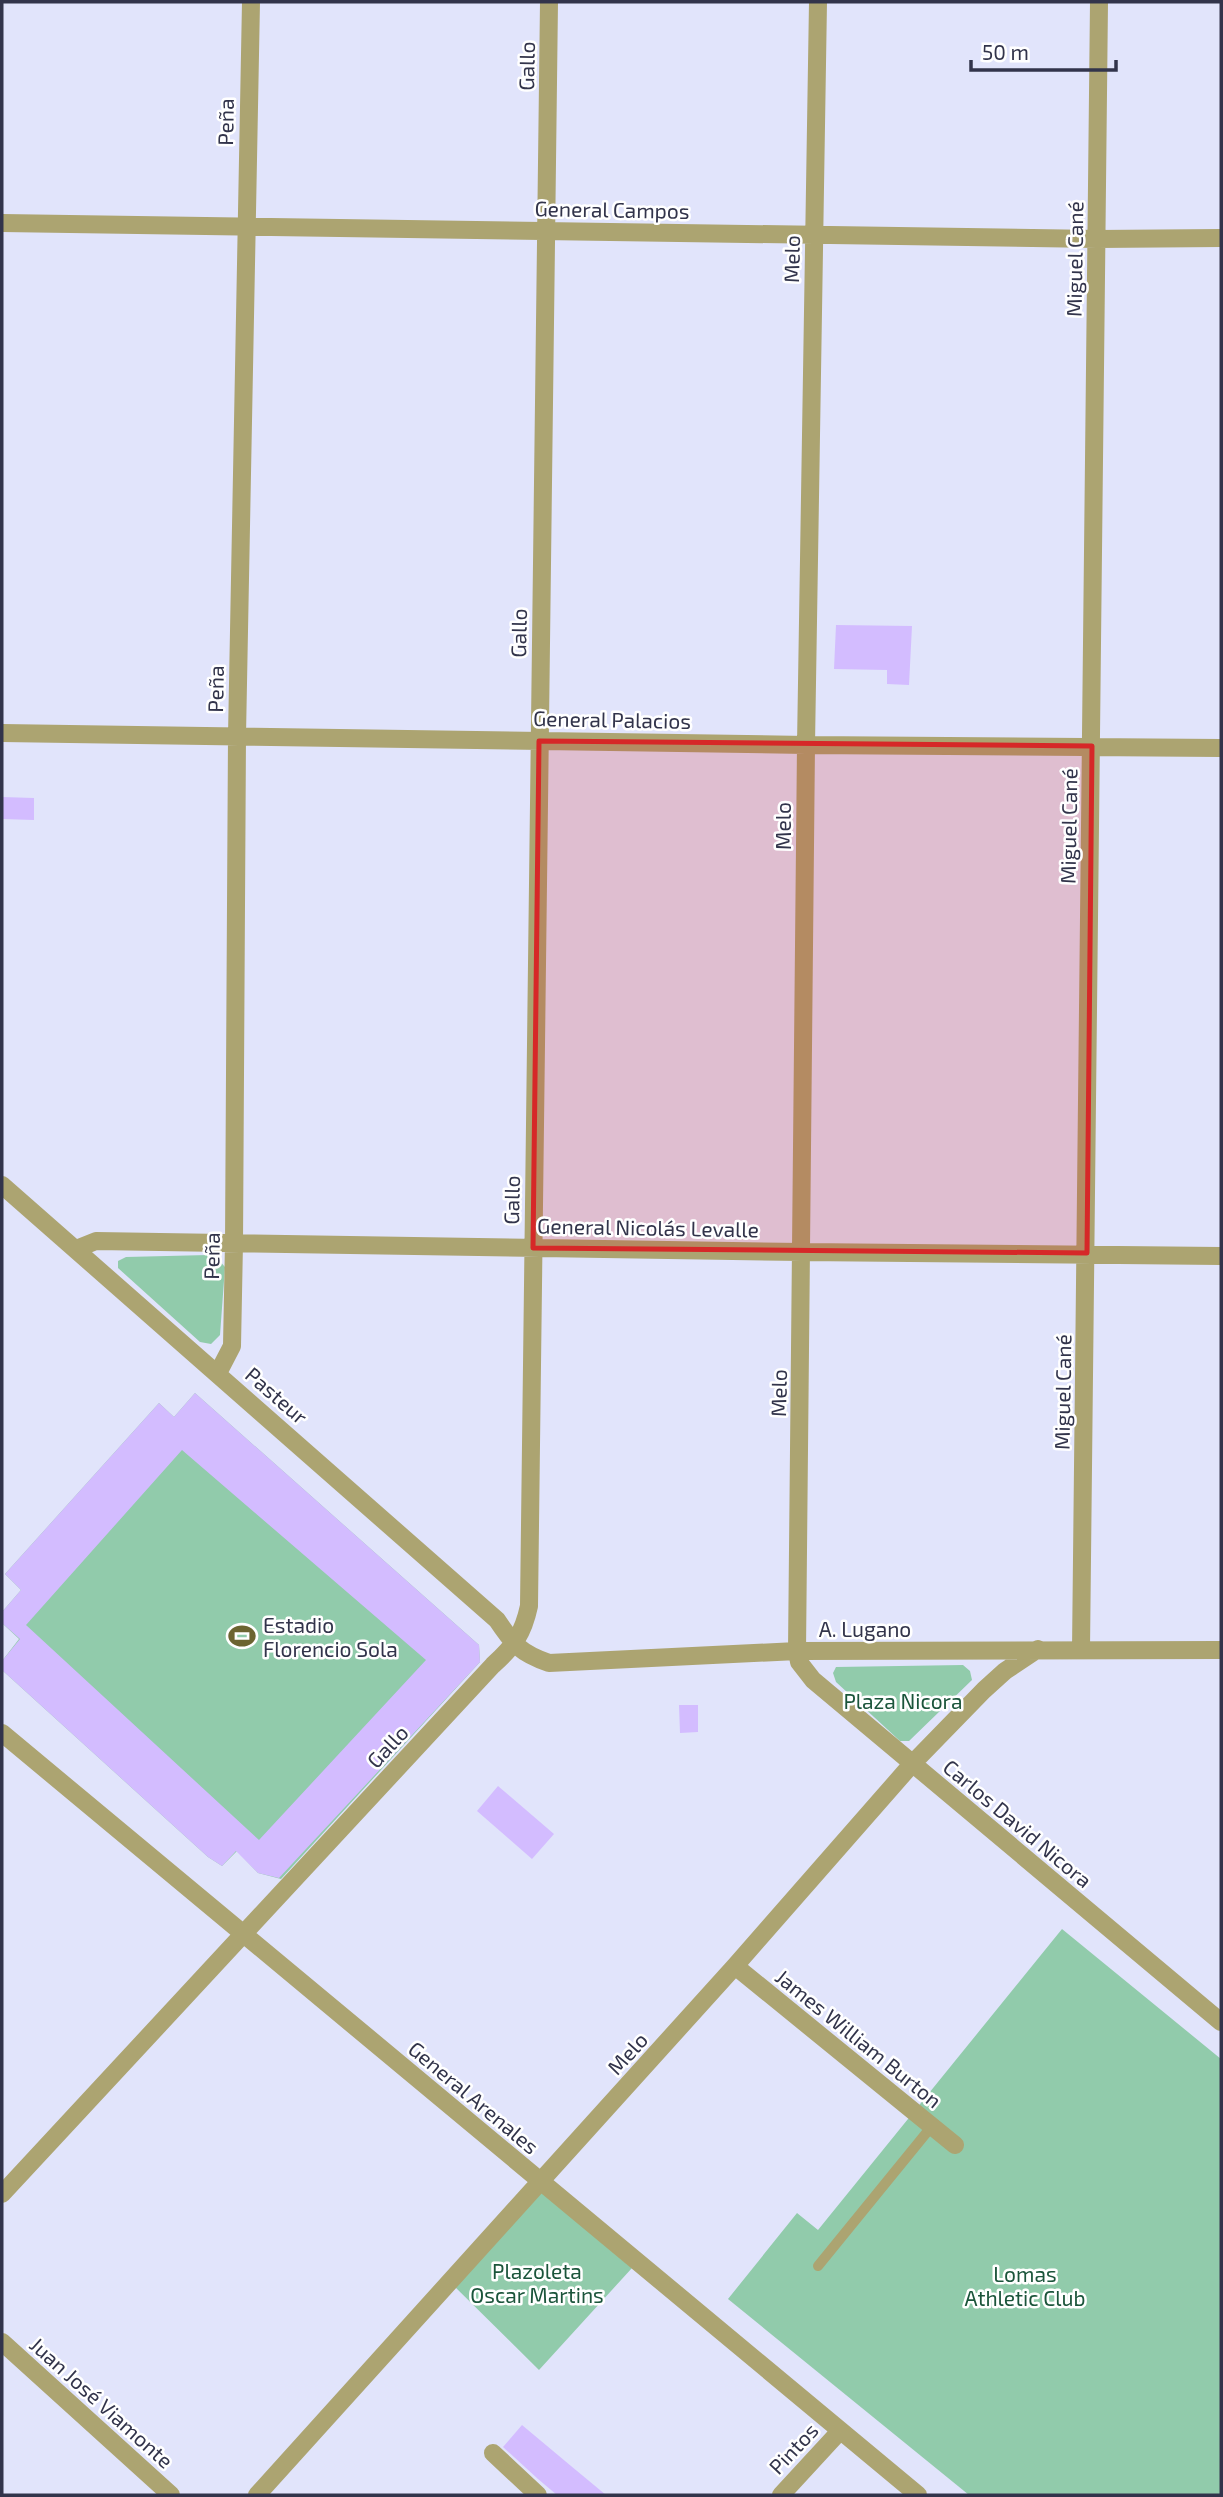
<svg xmlns="http://www.w3.org/2000/svg" width="1223" height="2497" viewBox="0 0 1223 2497" font-family="'Exo 2',sans-serif">
<style>
.green{fill:#91cbab}
.building{fill:#d3bcff;fill-rule:evenodd}
.lines{fill:none;stroke-linecap:round;stroke-linejoin:round}
.lane{stroke:#aca471;stroke-width:10}
.street{stroke:#aca471;stroke-width:18}
.marked{fill:#d62828;fill-opacity:0.2;stroke:#d62828;stroke-width:5;stroke-linejoin:round}
.labels{text-anchor:middle;dominant-baseline:central;stroke-width:5;stroke-linejoin:round;paint-order:stroke}
.street-label{font-size:21px;fill:#32344b;stroke:#fff}
.poi-label{font-size:21px;fill:#32344b;stroke:#fff;text-anchor:start}
.park-label{font-size:21px;fill:#1b553b;stroke:#fff}
</style>
<rect width="100%" height="100%" fill="#e1e4fb"/>
<path class="green" d="M208,1255l10,4 7,8 -5,68 -9,9 -11,-2 -82,-74v-7l8,-4z
M195,1393l284,252 1,17 -199,217 -23,-6 -21,-22 -15,15 -14,-9 -206,-187v-9l17,-22 -17,-16v-11l19,-22 -16,-16 154,-171 15,14z
M963,1665l7,6 2,9 -63,61h-9l-64,-59 -3,-9 3,-6z
M1062,1929l159,130v436h-252l-241,-196 69,-86 21,17z
M540,2191l92,77 -93,102 -86,-85z"/>
<path class="building" d="M836,625l76,1 -3,59 -22,-1v-14l-53,-1z
M2,797l32,1v22l-32,-1z
M195,1393l284,252 1,17 -201,216 -21,-5 -22,-22 -14,15 -14,-9 -206,-187v-9l18,-22 -18,-16v-11l19,-22 -16,-16 154,-171 15,14zM182,1450l244,210 -167,180 -233,-215z
M679,1705h19v27l-18,1z
M498,1786l56,48 -22,25 -55,-48z
M522,2425l49,41 35,29h-49l-19,-16 -35,-32z"/>
<g class="lines">
<path class="lane" d="M818,2266l114,-140"/>
<path class="street" d="M818,2l-12,743 -9,906 2,11 14,18 408,342
M2,223l1095,16 124,-1
M2,733l804,12 415,3
M2,1185l495,435c16,24 23,33 52,43l248,-12 424,-1
M76,1249l20,-8 706,11 419,4
M218,1373l14,-27 2,-103 3,-507 14,-734
M1081,1650l18,-1648
M2,1733l916,762
M735,1966l220,179
M2,2194l491,-529c21,-19 30,-31 36,-59l20,-1604
M2,2342l169,153
M493,2453l45,42
M257,2495l478,-529 177,-202 72,-74 21,-19 33,-22
M781,2495l59,-64"/>
</g>
<path class="marked" d="M539,741l553,5 -5,507 -554,-5z"/>
<defs>
<symbol id="stadium-bare" viewBox="-9 -9 18 18"><path d="M0-5a6.5 5 0 1 0 0 10a6.5 5 0 1 0 0-10ZM-3.5-1.8h7v3.6h-7Z" fill="#6c6431" stroke="#fff" stroke-width="2.5" paint-order="stroke"/></symbol>
</defs>
<g fill-rule="evenodd">
<use href="#stadium-bare" x="223" y="1617" width="38" height="38"/>
</g>
<g class="labels">
<g class="street-label">
<text transform="translate(526 66) rotate(-89)">Gallo</text>
<text transform="translate(225 122) rotate(-89)">Peña</text>
<text transform="translate(612 209) rotate(1)">General Campos</text>
<text transform="translate(791 259) rotate(-89)">Melo</text>
<text transform="translate(1074 259) rotate(-89)">Miguel Cané</text>
<text transform="translate(518 633) rotate(-89)">Gallo</text>
<text transform="translate(215 689) rotate(-89)">Peña</text>
<text transform="translate(612 719) rotate(1)">General Palacios</text>
<text transform="translate(782 826) rotate(-90)">Melo</text>
<text transform="translate(1068 826) rotate(-89)">Miguel Cané</text>
<text transform="translate(511 1200) rotate(-89)">Gallo</text>
<text transform="translate(648 1227) rotate(1)">General Nicolás Levalle</text>
<text transform="translate(211 1256) rotate(-89)">Peña</text>
<text transform="translate(1062 1392) rotate(-89)">Miguel Cané</text>
<text transform="translate(778 1393) rotate(-89)">Melo</text>
<text transform="translate(277 1395) rotate(41)">Pasteur</text>
<text x="865" y="1628">A. Lugano</text>
<text transform="translate(387 1746) rotate(-47)">Gallo</text>
<text transform="translate(1018 1823) rotate(40)">Carlos David Nicora</text>
<text transform="translate(859 2038) rotate(39)">James William Burton</text>
<text transform="translate(627 2053) rotate(-48)">Melo</text>
<text transform="translate(474 2097) rotate(40)">General Arenales</text>
<text transform="translate(102 2402) rotate(42)">Juan José Viamonte</text>
<text transform="translate(793 2448) rotate(-47)">Pintos</text>
</g>
<g class="poi-label">
<text x="263" y="1624">Estadio<tspan x="263" dy="24">Florencio Sola</tspan></text>
</g>
<g class="park-label">
<text x="903" y="1700">Plaza Nicora</text>
<text x="537" y="2270">Plazoleta<tspan x="537" dy="24">Oscar Martins</tspan></text>
<text x="1025" y="2273">Lomas<tspan x="1025" dy="24">Athletic Club</tspan></text>
</g>
</g>
<rect width="1223" height="2497" fill="none" stroke="#32344b" stroke-width="7"/>
<path d="M971 60v10h145v-10" fill="none" stroke="#32344b" stroke-width="3.5"/>
<text x="982" y="60" font-size="21" fill="#32344b" stroke="#ffffff" stroke-width="5" paint-order="stroke">50 m</text>
</svg>
